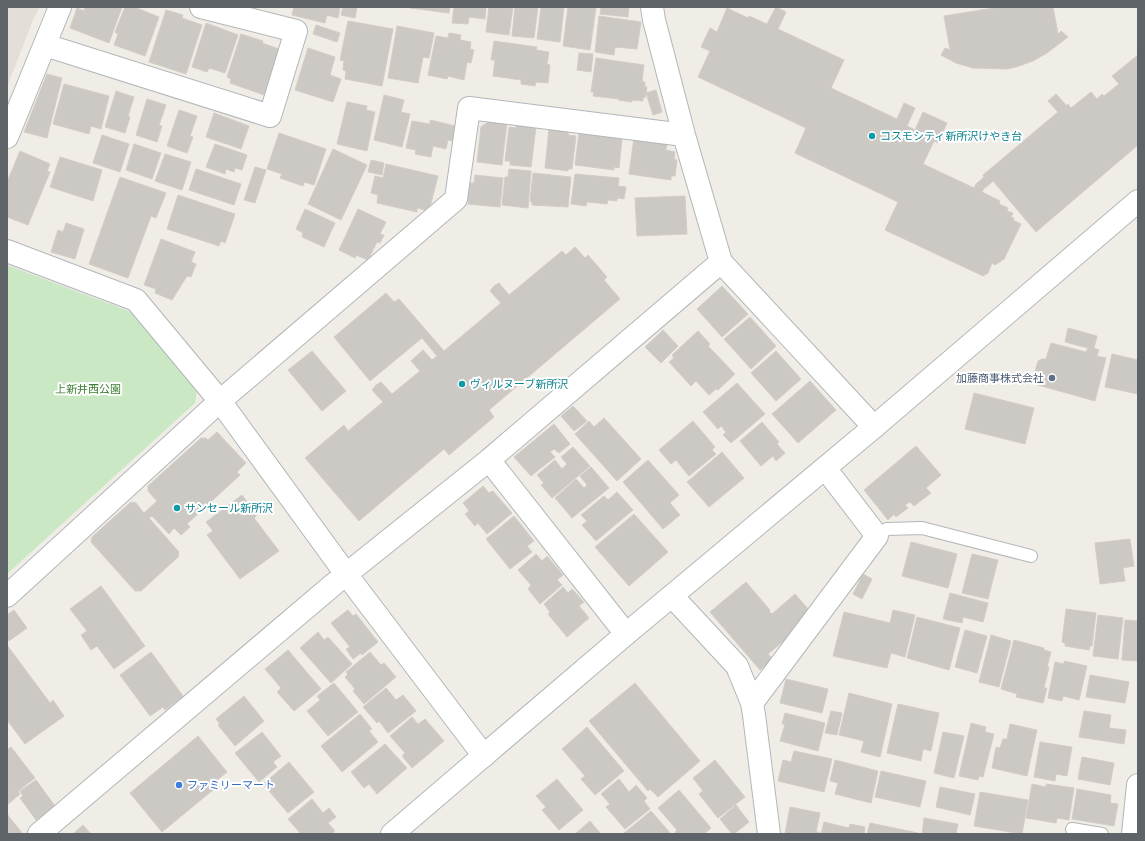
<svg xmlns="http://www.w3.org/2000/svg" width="1145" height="841" viewBox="0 0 1145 841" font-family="'Varela Round','Noto Sans JP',sans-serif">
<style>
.education{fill:#e3ded8}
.green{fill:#cbe8c4}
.building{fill:#ccc8c4;stroke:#d5cdc5}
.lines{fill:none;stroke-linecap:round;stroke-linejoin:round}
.lane-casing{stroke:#b2b6b9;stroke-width:14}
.street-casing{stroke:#b2b6b9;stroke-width:24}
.secondary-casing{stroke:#b3b8bb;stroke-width:24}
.lane{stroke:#fff;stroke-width:12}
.street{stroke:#fff;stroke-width:22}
.secondary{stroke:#fff;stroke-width:22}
.culture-dot{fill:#0f9aa8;stroke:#fff;stroke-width:1.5}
.service-dot{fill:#5c6f8a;stroke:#fff;stroke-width:1.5}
.shop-dot{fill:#3f7fe0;stroke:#fff;stroke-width:1.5}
.labels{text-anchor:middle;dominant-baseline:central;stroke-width:4;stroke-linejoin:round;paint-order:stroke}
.culture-label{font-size:11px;fill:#0d838f;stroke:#fff;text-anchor:start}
.service-label{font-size:11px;fill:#4e5e75;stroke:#fff;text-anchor:end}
.park-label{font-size:11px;fill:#3f8134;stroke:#fff}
.shop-label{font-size:11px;fill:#366cbe;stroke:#fff;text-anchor:start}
</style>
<rect width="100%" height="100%" fill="#f0ede7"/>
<path class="education" d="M7,7h33l-7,13 -26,67z"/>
<path class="green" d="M7,265l124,47 66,78 -2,13 -188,171z"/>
<path class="building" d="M85,7h37l-13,36 -39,-15 7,-20 7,3z
M125,7h9l25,10 -14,39 -31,-11 4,-11 -3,-2z
M294,7h46l-2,11 -11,-3 -2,8 -33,-8z
M343,7h14l-2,11 -14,-3z
M410,7h40l-1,6 -39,-5z
M454,7h32l-1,12 -16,-2 -1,7 -16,-1z
M489,7h24l-4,28 -23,-3z
M515,7h23l-4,31 -22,-2z
M541,7h23l-4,35 -23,-3z
M568,7h28l-6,43 -27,-4z
M601,7h28l-1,10 -28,-3z
M776,7l10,5 -8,17 66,31 -13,28 66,31 7,-16 11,5 -8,18 8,4 8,-18 24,11 -9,20 -4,-2 -11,23 51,24 2,-4 8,4 -2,4 18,9 -1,3 9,4 -1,3 6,2 -2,4 3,1 -1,2 8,4 -17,35 -9,6 -3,-2 -4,10 -5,3 -98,-46 13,-28 -103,-49 11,-25 -108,-51 12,-26 -9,-4 9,-19 7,4 10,-24 21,10 1,-2 18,8z
M1000,7h53l5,27 3,-3 7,6 -21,16 -14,8 -17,6 -9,2 -34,-1 -17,-5 -15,-8 4,-7 5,2 -6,-34z
M166,10l17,5 -1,3 20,7 -16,49 -37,-12z
M599,16l42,6 -4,27 -22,-2 -1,8 -19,-3z
M348,21l45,8 -11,57 -37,-7 1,-8 -3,-1 1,-9 -4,-1z
M206,23l32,12 -13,38 -16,-5 -2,4 -15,-5z
M316,25l24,8 -3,9 -24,-8z
M397,26l37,7 -5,25 -6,-1 -5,26 -30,-5z
M449,33l12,2 -1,5 11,2 -1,7 4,1 -3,13 -4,-1 -3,18 -16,-4 -1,3 -19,-4 8,-39 12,2z
M241,34l22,7 -1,2 17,6 -15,46 -34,-12 1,-4 -4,-2z
M494,41l43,6 -1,3 13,2 -2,12 3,1 -2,18 -12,-1 -1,4 -14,-2v-4l-28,-4 2,-16h-4z
M308,48l27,9 -5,18 11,4 -8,23 -38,-12z
M579,53l14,1 -2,18 -14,-2z
M1138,55v90l-102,87 -43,-51 -8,7 -9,-4 8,-7 -1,-2 75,-63 -10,-11 8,-7 11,12 1,-2 3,4 20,-16 6,7 5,-5 2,2 15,-12 -7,-8z
M596,58l48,7 -2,16 3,1v5h2l-2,11 -2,-1v4l-11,-1v2l-14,-2 1,-1 -26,-3 1,-4h-3z
M47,74l15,4 -15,60 -23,-6z
M64,84l45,12 -8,33 -10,-3 -2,8 -36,-10z
M656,90l6,22 -9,3 -7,-22z
M116,91l18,6 -6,19 2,1 -5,16 -20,-6z
M384,95l20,5 -3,12 9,2 -8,33 -28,-7z
M147,99l19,6 -7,20 3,1 -5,16 -21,-7z
M347,102l20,4 -1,4 9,2 -8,39 -30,-7z
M179,110l18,6 -7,20 3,1 -6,16 -20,-7z
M214,113l35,13 -8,23 -35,-12z
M430,120l30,7 -3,15 -9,-2 -2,9 -13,-3 -2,11 -16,-3 1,-4 -10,-2 6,-27 18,3z
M491,120l16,2 -5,43 -25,-3 4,-35z
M516,124l20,3 -5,40 -21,-2v-4h-5l4,-34 7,1z
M549,128l20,3 -1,4 8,1 -4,33h-4v2l-23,-3z
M279,133l47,16 -12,36 -10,-3 -1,4 -23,-8 2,-4 -15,-5z
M579,133l43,6 -3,29 -5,-1v3l-39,-5z
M102,135l27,9 -9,28 -27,-9z
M634,138l33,4 -1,8 9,2 -1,7 3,1 -2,16h-4v4l-42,-6z
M134,144l27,9 -9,26 -26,-9z
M215,144l32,11 -5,15 -7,-2 -1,4 -8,-3 -1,5 -19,-7z
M333,149l34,16 -26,55 -33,-16z
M20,151l30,13 -3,7 3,1 -22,53 -21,-8v-35z
M165,154l26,8 -9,28 -27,-9z
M60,157l42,13 -9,31 -43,-14z
M371,160l13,3 -2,12 -14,-3z
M386,164l52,12 -9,35 -12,-3v4l-40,-9 1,-8 -7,-2 4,-17 8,2z
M255,167l11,3 -11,33 -11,-3z
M196,169l45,15 -7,21 -45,-15z
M509,169l22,2 -3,37 -26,-3 3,-28h3z
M533,173l38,4 -3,30 -36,-2v-3l-2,-1z
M575,174l44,4 -1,8 8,1 -2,12 -7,-1v3l-9,-1 -1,4 -20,-2 -1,4 -15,-2z
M475,175l28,3 -3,29 -32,-3 1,-21h5z
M120,177l46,16 -10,25 -5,-2 -23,62 -39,-14z
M178,195l57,19 -10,29 -4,-2 -2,5 -52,-17z
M685,196l2,38 -50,2 -2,-38z
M305,209l30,14 -11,24 -22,-10 1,-4 -7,-4z
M358,209l28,13 -6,12 4,1 -4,8 -3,-1 -9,18 -12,-5 -1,3 -16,-8z
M66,223l18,6 -9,30 -24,-7 7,-22 5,2z
M161,239l34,13 -4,10 5,2 -5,13 -4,-1 -15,24 -17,-7 1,-4 -12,-4z
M575,247l10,11 3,-3 19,22 -3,3 16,19 -131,111 5,7 -45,38 -5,-6 -85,72 -54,-63 39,-33 4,6 35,-29 -11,-12 4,-5 5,-3 11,12 28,-23 -9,-10 12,-11 9,10 5,-4 -15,-18 -52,43 -36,-44 52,-44 8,9 5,-3 45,52 57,-48 -11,-12 4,-5 5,-3 10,12 53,-44 4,4z
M722,286l26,28 -26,23 -25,-28z
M750,317l26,29 -25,23 -27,-30z
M1068,328l29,8 -3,12 5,2 -2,6 9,2 -11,43 -57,-16 -3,-4v-3h-2l5,-17 4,-2h4l5,-16 35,9 2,-4 -23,-6z
M663,330l15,16 -17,17 -16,-16z
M698,331l12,13 -2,2 27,28 -17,16 -2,-1 -7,6 -13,-14 -5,5 -22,-24 5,-4 -2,-3z
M312,351l34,40 -24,20 -34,-41z
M776,351l25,28 -25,22 -25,-28z
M1112,354l26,6v34l-33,-7z
M810,381l26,29 -38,33 -26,-29z
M737,383l28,31 -34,29 -8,-8 3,-3 -5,-6 -3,3 -15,-17z
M974,393l60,15 -9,36 -60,-15z
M573,406l14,15 -13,10 -13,-15z
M604,418l37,41 -24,22 -42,-47 14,-13 5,6z
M693,421l22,26 -3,3 4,4 -27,22 -13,-16 -5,4 -12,-14z
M762,422l17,20 -2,2 8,9 -9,8 -3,-5 -12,10 -21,-25z
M554,424l16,20 -11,9 -5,-4 -4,3 5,5 -24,19 -17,-19z
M217,432l29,31 -9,9 3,3 -53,49 3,3 -9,8 -7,-7 -5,6 -17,-18 -3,2 30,34 -1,5 -37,34h-6l-44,-49 1,-5 39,-35 5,1 8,10 13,-12 -9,-10v-5l53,-48h5l2,2z
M916,446l25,29 -15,13 5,5 -17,13 -4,-4 -5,3 3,3 -12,9 -2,-3 -6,6 -24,-30z
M573,447l17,19 -38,32 -11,-13 3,-2 -7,-8 18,-15 7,9 5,-5 -6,-7z
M722,452l22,26 -35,29 -22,-25z
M648,460l31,35 -9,8 10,12 -17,14 -40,-47z
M591,467l18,21 -37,30 -17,-20 21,-19 8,9 3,-3 -7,-9z
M483,486l6,7 4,-2 19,22 -25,21 -9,-11 -3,3 -10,-12 4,-3 -6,-8z
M617,492l16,18 -37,31 -14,-16 5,-4 -6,-6 23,-19 4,4z
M242,495l15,20 -3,3 25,33 -39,28 -33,-44 6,-4 -7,-9z
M634,514l34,38 -39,34 -34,-39z
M514,516l20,25 -7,5 5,6 -22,17 -24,-30z
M1130,539l4,27 -11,2 2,13 -25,3 -5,-41z
M911,542l46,12 -9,34 -46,-12z
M536,554l6,7 5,-5 16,19 -6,5 5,5 -22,19 -12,-15 3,-4 -13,-15z
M972,554l26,6 -10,39 -26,-6z
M863,574l9,5 -10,20 -9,-5z
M746,582l24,28 -1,1 3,3 23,-20 14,16 -20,23 2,2 -23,19 5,5 -13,11 -50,-58z
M101,586l44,60 -31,23 -17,-23 -6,4 -10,-15 6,-4 -17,-22z
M563,587l5,6 4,-4 12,13 -5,4 10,12 -22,19 -19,-23 2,-2 -6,-8z
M950,593l38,10 -5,19 -20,-5 -1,6 -19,-4z
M1066,609l30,4 -4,33h-2l-1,4 -24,-4v-3l-3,-1z
M14,610l13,18 -18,13 -2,-3v-23z
M348,610l5,6 3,-2 22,28 -16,13 -1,-2 -8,6 -7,-10 4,-2 -19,-24z
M893,610l22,5 -10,42 -14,-4 -4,15 -54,-12 11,-44 46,11z
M1098,615l25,3 -5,41 -25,-3z
M917,617l43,11 -11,42 -42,-12z
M1125,620l13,1v40l-16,-1z
M965,630l22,6 -10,37 -22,-6z
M318,632l6,8 4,-3 24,27 -21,19 -31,-35z
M991,635l20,6 -12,46 -20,-5z
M1014,640l30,8v2l7,2 -4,15h2l-5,21h3l-4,15 -27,-6 1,-3 -16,-5z
M7,645l43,58 3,-3 11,16 -39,28 -18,-24z
M288,650l33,39 -27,22 -17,-19 4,-4 -16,-19z
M151,652l32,44 -18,14 -2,-3 -13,9 -30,-41z
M370,652l11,13 3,-2 12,14 -32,27 -11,-13 2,-2 -10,-12 3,-3 -2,-2z
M1064,661l23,5 -8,34 -16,-4 -1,5 -14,-3 7,-36 9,2z
M1090,675l39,7 -4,21 -39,-6z
M786,679l42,10 -6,24 -42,-10z
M334,683l24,29 -30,24 -21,-25 13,-11 -3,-4z
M635,683l65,78 -42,36 -8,-8 -2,2 -59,-70z
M386,688l10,12 7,-5 13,16 -28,22 -9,-12 -2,2 -14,-16z
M849,693l43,11 -12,53 -19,-5 3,-11 -25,-6z
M244,696l20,25 -29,25 -17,-21 2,-1 -4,-5z
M898,704l41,9 -8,38 -8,-2 -2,12 -34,-8z
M831,711l11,2 -5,22 -12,-2z
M1084,711l27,4 -2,13 17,2 -2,14 -45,-7z
M785,713l40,10 -7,28 -38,-10 5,-17h-3z
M360,714l12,15 -3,2 9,11 -36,30 -21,-26z
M412,717l6,7 7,-5 19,22 -32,27 -10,-12 3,-3 -15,-17z
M971,723l15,4 -1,5 9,2 -11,43 -4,-1 -1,4 -19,-4z
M1010,724l27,6 -10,46 -35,-8 4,-21 4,1 3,-9h4z
M587,727l37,44 -29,24 -14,-16 4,-3 -23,-27z
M262,732l19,24 -8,6 4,5 -18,15 -24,-29z
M943,732l21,4 -10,42 -20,-5z
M198,736l29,36 -17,14 3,4 -51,42 -32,-39z
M1040,742l32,5 -5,29 -11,-2 -1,7 -21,-4z
M385,744l22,24 -30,26 -8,-10 -5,4 -13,-16z
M11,747l24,31 -17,13 2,3 -12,10 -1,-54z
M794,751l38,8 -8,33 -46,-11 5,-21 8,2z
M1082,757l32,6 -4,22 -32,-6z
M715,760l30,37 -27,21 -19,-24 4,-3 -10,-13z
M835,760l43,11 -7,32 -36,-9 3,-11 -8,-2z
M289,762l25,30 -26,21 -25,-29z
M881,771l45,10 -6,26 -45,-10z
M557,779l26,31 -24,20 -17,-20 4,-3 -10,-11z
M619,779l10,13 7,-7 11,13 -3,3 6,8 -25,20 -19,-22 4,-3 -9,-10z
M36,780l19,26 -19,14 -16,-22 3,-2 -3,-5z
M1032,784l14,3v-3l28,4 -5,32 -12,-2 -1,5 -30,-5z
M940,787l35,7 -5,21 -34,-8z
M1077,789l34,6 -1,8 8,1 -4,22 -42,-7z
M679,790l32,38 -7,6h-27l-2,-2 2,-2 -19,-22z
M980,792l48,8 -6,34 -48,-8z
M312,799l11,14 6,-5 7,9 -8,6 7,8 -4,3h-30l-13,-15z
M736,805l13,17 -15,12h-2l-12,-15z
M790,807l30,6 -4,19h3v2h-34z
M651,811l20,23h-48z
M7,814l15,19 -1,1h-14z
M924,818l34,6 -2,10h-34z
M590,821l11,13h-26z
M824,822l25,6 1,-4 15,3 -1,7h-43z
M870,823l48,10v1h-51z
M83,825l8,9h-18z"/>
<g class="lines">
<defs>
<path id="lane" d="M877,536l10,-7 35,-1 109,28
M1072,829l30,5"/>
<path id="street" d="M652,7l2,13 30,115 37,127 153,165
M45,45l225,71 26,-85 -95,-24
M7,137l53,-130
M7,251l129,49 84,101 126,173 138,182
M489,460l137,174
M7,596l213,-195 236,-202 13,-91 215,27
M672,596l65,70 15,37 2,12 15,119
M752,703l125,-167 -52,-68
M39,834l295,-250 155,-124 232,-198
M1133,834l5,-49"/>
<path id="secondary" d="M392,834l234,-200 248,-207 264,-226"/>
</defs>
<use href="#lane" class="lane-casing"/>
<use href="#street" class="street-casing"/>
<use href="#secondary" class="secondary-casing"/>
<use href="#lane" class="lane"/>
<use href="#street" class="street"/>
<use href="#secondary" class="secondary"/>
</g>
<g class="culture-dot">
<circle cx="872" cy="136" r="4"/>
<circle cx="462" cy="384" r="4"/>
<circle cx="177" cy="508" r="4"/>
</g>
<circle class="service-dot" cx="1052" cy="378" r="4"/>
<circle class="shop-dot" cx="179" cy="785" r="4"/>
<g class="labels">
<g class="culture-label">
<text x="880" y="136">コスモシティ新所沢けやき台</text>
<text x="470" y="384">ヴィルヌーブ新所沢</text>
<text x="185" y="508">サンセール新所沢</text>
</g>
<g class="service-label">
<text x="1044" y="378">加藤商事株式会社</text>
</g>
<g class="park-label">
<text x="88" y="389">上新井西公園</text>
</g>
<g class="shop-label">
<text x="187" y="785">ファミリーマート</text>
</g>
</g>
<rect width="1145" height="841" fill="none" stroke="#5e6467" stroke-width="16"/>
</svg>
